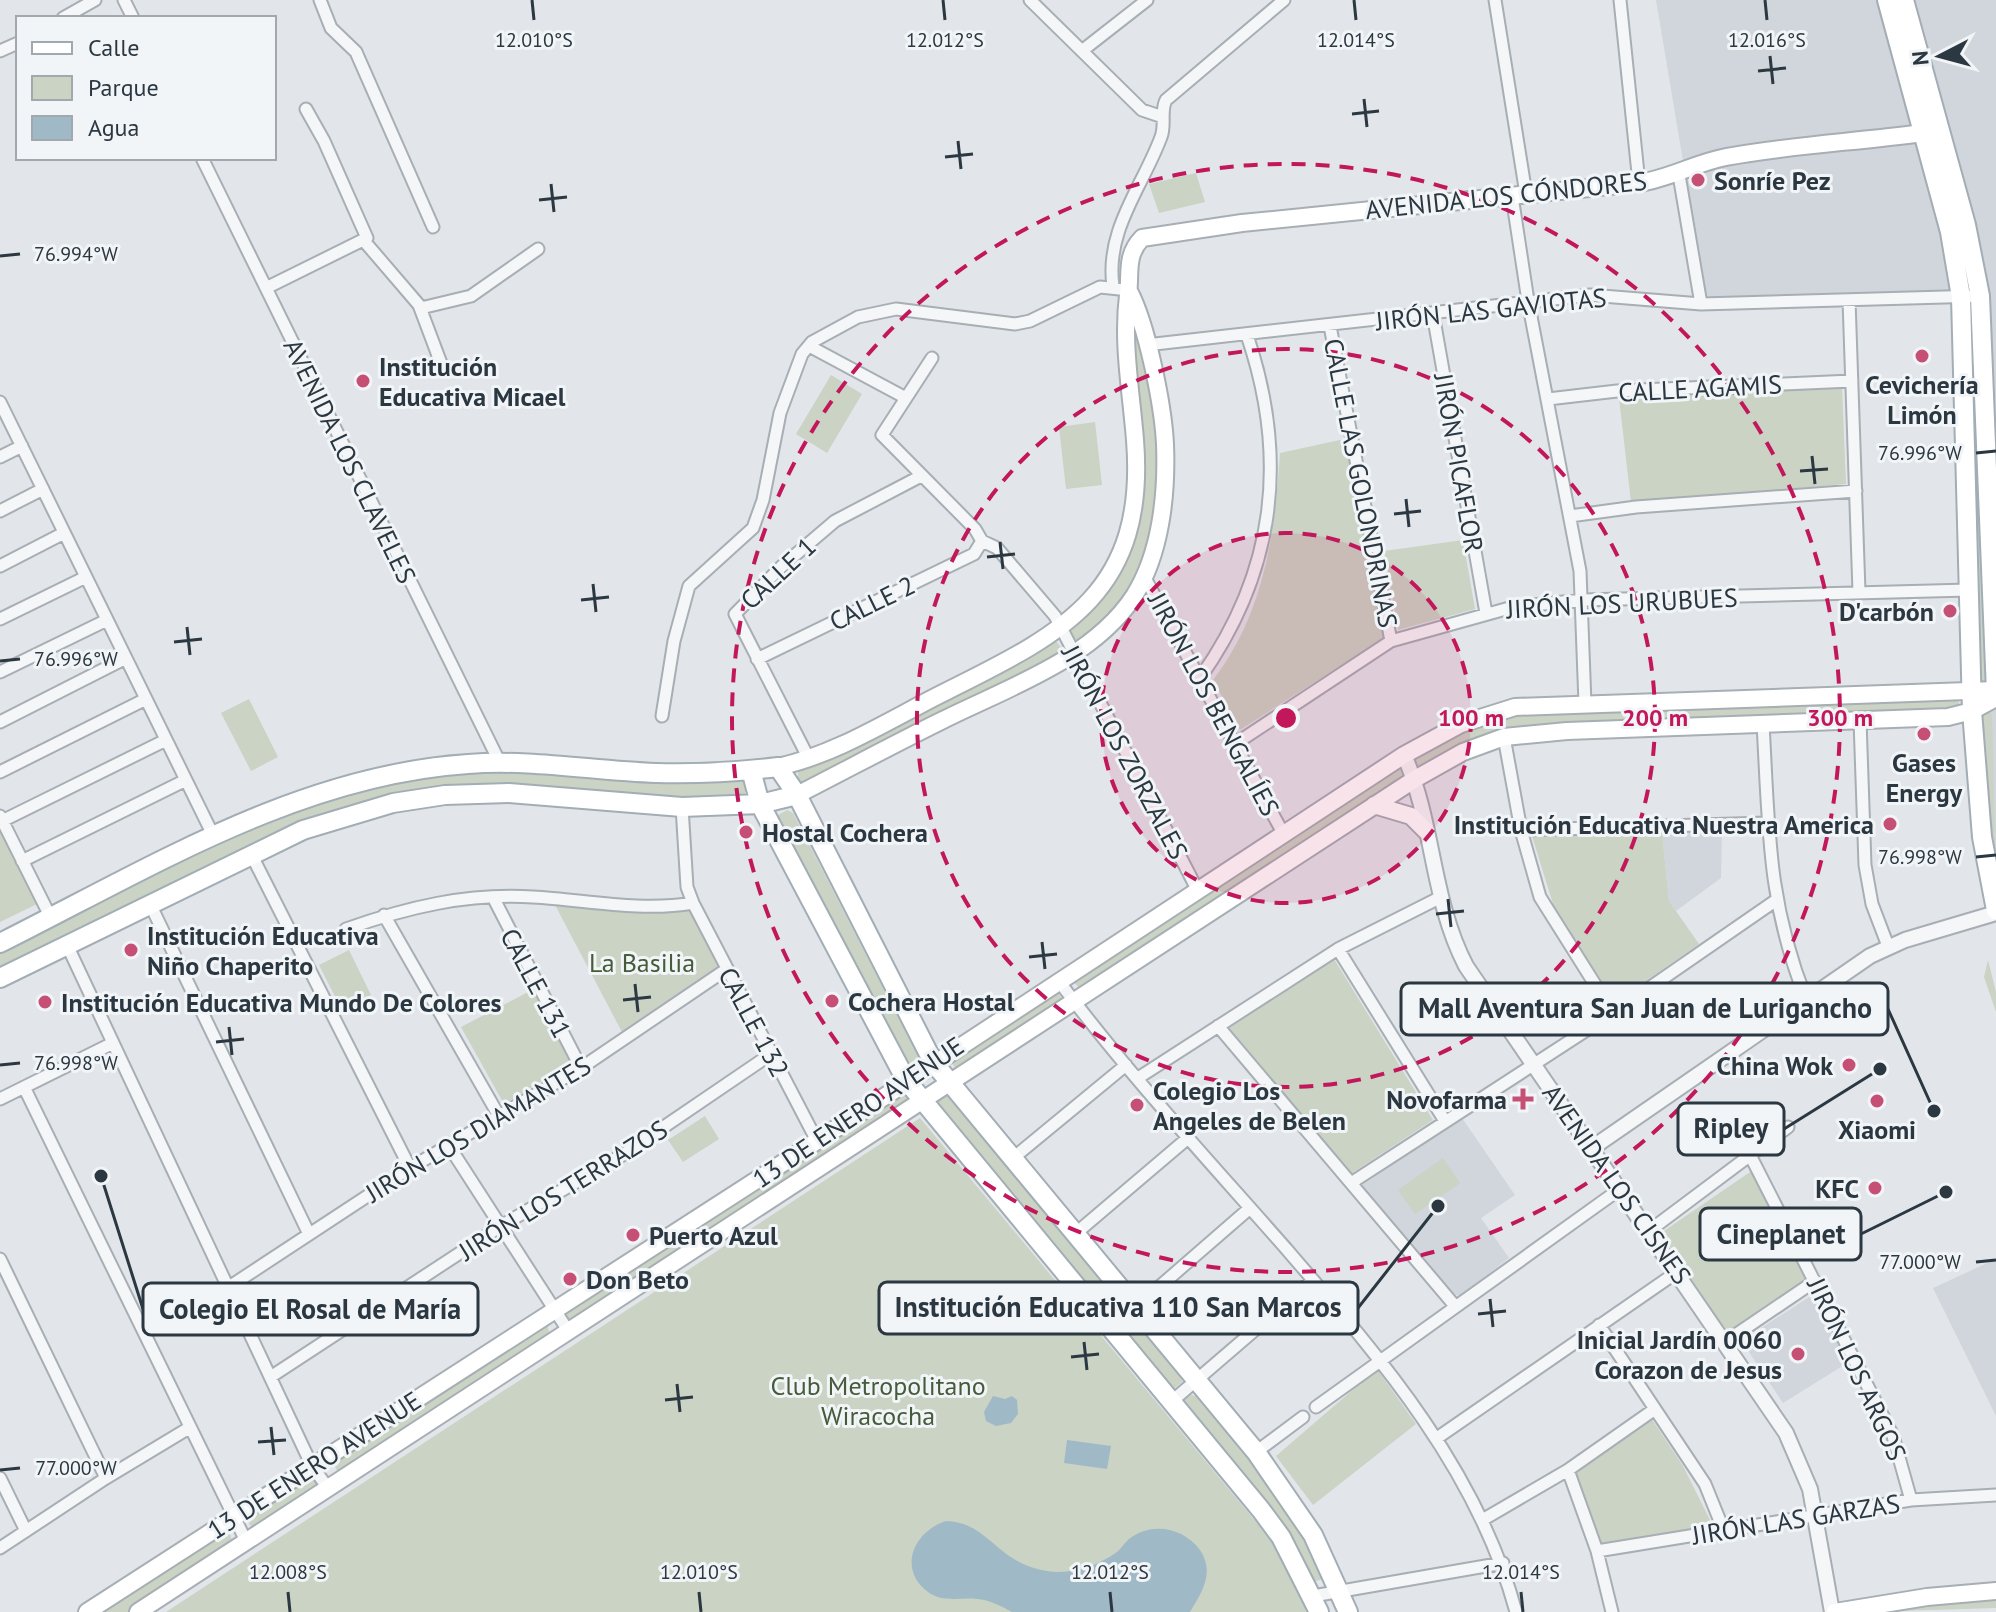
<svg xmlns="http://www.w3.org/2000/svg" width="1996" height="1612" viewBox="0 0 1996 1612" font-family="'PT Sans',sans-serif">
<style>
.built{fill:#d0d6db}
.green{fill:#cad3c4}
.water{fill:#a0b9c7}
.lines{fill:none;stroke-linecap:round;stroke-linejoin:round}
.minor-casing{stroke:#a7aeb4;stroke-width:15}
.tertiary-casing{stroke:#a7aeb4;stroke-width:18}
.secondary-casing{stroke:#a7aeb4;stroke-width:20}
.primary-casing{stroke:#a2adb5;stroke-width:22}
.minor{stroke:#f5f6f8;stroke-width:11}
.tertiary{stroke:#f5f6f8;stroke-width:14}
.secondary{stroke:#fff;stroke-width:16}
.primary{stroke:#fff;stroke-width:18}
.ticks{fill:none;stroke:#2b3741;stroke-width:3}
.ring{fill:none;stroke:#c2185b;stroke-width:4;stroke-dasharray:14 10}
.poi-dot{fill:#c65075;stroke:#f2f5f7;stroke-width:3}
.labels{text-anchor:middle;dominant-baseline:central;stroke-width:6;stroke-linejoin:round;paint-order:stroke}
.poi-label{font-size:26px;font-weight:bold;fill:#2b3741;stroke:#f2f5f7;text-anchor:start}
.street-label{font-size:26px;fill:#2b3741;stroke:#f2f5f7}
.park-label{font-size:26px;fill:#455b39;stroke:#f2f5f7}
.ticks-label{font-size:20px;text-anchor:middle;fill:#2b3741;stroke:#f2f5f7;stroke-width:6;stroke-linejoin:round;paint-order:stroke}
.centre{fill:#c2185b;stroke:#f2f5f7;stroke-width:4}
.ring-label{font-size:24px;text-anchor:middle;font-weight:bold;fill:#c2185b;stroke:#f2f5f7;stroke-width:6;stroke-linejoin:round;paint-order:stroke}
.leader{fill:none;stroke:#2b3741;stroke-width:3}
.callout-dot{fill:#2b3741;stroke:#f2f5f7;stroke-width:3}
.callout{fill:#f2f5f7;stroke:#2b3741;stroke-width:3}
.callout-label{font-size:28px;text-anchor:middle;font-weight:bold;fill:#2b3741}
</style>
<rect width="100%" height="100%" fill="#e2e6ea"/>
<path class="built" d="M1656,0h340v866l-26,-568h-264z
M1722,830l-1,48 -45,33 -7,-10 -7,-69z
M1462,1118l53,77 -34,23 28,40 -49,38 -8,-2 -91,-108z
M1996,1259v157l-63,-128z
M1811,1296h7l31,66 -66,41 -38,-57 2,-9z"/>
<path class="green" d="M1196,173l9,29 -46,11 -10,-29z
M1130,308c25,89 52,197 0,283 -13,21 -34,36 -53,51l-9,-13 61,-82z
M1968,316h5l16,367 -10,1z
M831,375l31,19 -35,59 -31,-19z
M1842,386l4,98 -215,18 -12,-104z
M1095,422l7,63 -36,4 -7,-62z
M1349,438l38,198 -147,94 -27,-50c51,-66 62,-146 67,-227z
M1463,540l12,69 -77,21 -14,-79z
M1056,641l6,8 -2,6 -255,128 -7,-2v-11z
M249,699l29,58 -27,14 -30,-58z
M1953,699l6,3v9l-392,14 -144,43h-6l-4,-10 18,-15 80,-28z
M1989,711l3,3 4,166 -15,-134 1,-32z
M1402,764l5,9 -4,6 -322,211 -8,-9z
M503,769l178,14 59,-4 5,4v15l-24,3 -231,-13 -245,61 -245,120v-19l260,-127 129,-42z
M787,810l6,3 126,245 -1,6 -9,5 -134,-252z
M0,831l37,73 -37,18z
M1662,832l7,69 30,43 -84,58 -61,-95 -22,-71z
M554,903l96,9 41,-4 30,58 -98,68z
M349,950l22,45 -29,15 -23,-45z
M1334,959l99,161 -81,53 -124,-144z
M1988,960l8,32v20l-12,-35z
M534,989l38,74 -68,41 -43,-77z
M1056,990l8,12 -107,68 -8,-10z
M905,1093l5,10 -342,221 -7,-16z
M947,1094l234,283 1,5 -10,8 -239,-289z
M705,1116l14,23 -36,23 -15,-22z
M920,1118l337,405 23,29 31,60h-1145z
M1443,1158l17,25 -45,31 -17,-24z
M1753,1170l58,108 -84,55 -66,-100z
M547,1323l3,14 -212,135 -7,-12z
M1377,1369l39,55 -103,81 -37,-49z
M1191,1395l5,1 61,68 38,51 31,63 -16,5 -127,-182z
M1651,1418l32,48 30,60 -114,18 -25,-73z
M310,1473l10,15 -66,43 -9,-14z
M227,1526l6,17 -104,69h-34z
M1996,1597v11l-130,4z"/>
<path class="water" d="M993,1396l12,3 7,-3 5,4 1,14 -7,9 -15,3 -10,-5 -2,-9z
M1067,1440l44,6 -4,23 -43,-6z
M946,1521c43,1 51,43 101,50 24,4 51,-5 70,-19 5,-4 7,-9 12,-13 23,-18 55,-11 71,11 15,23 2,42 -10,62h-178c-11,-6 -22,-12 -35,-13 -17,-2 -34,4 -49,-7 -31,-23 -14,-61 18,-71z"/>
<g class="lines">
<defs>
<path id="minor" d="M124,0l9,18
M320,0l11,28 25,24 77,175
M1030,0l112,110 21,7
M1495,0l31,194
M1620,0l19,183
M63,18l32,-18
M1083,50l64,-50
M0,51l18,-8
M202,158l298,605
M1679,175l22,129
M1512,196l16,105 52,270 5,133
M365,242l54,63 23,61
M1113,286c-8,-56 30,-100 48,-149 5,-12 -1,-26 5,-37l118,-100
M266,288l101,-50 -43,-97 -18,-32
M1849,300l10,292
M421,308l50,-12 67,-47
M1433,314l53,299
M1330,326l61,315
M1146,345l444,-50 111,9 279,-8
M809,346l97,52
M932,358l-50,77 93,94 7,12 15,7 58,68 142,273
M1548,399l69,-8 235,-10
M0,402l214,435
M0,457l22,-11
M0,511l43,-22
M1570,516l66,-9 220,-16
M0,566l64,-33
M1144,576l139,257
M0,619l86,-42
M757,659l217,-105 8,-13
M0,672l107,-52
M1200,678c75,-106 89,-219 47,-343
M662,716l12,-75 15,-55 64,-58 10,-28 17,-87 22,-59 10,-12 46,-25 38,-8 119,15 15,-3 70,-34 29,3
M1860,720l5,145 7,39 16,42
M0,722l126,-64
M1763,724c6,103 4,177 43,275
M1504,737l17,93 19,67 73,116
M1235,744l156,-103 122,-34 70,-7 386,-10
M809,759l-74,-145 46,-47 54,-46 86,-45
M0,772l146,-73
M682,807l5,80 6,16 124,238
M0,816l51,102
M0,822l166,-82
M1521,830l247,-7
M251,854l159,314
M22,861l164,-81
M493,897l88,171
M150,904l158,328
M384,915l115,201
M346,929c62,-22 121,-36 187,-32 53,3 107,15 160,6
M67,945l245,521 16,22
M1338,949l107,172
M1058,980c71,95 153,183 231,272 94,109 189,219 227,360
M1218,1026l237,280
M1138,1078l200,-129 101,-51
M24,1087l222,454
M0,1099l113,-56
M449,1146l120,186
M1750,1155l143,281 18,64
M1012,1159l114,-94
M1351,1183l262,-170 162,-112
M1649,1231l139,-104
M1075,1234l113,-96
M0,1259l106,219
M229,1287l181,-119 171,-100 146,-99
M1136,1307l114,-99
M1599,1325l106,159 19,47
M1725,1342l90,-61
M272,1376l229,-150 123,-72 147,-100
M1171,1402l142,-122
M1316,1407l304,-218
M1437,1438l240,-166
M1256,1452l47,-35
M1568,1470l29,81 15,61
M0,1478l26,53
M1484,1519l84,-49 87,-61
M0,1548l106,-70 83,-50
M1597,1551l314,-51 85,-5
M1313,1596l190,-33"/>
<path id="tertiary" d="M1404,755c30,67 27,144 62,211l320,467 24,56 22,123
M1592,1148l278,-192 35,-16 91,-27"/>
<path id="secondary" d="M778,767c60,-13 116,-50 171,-77 117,-58 198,-100 186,-250 -4,-50 -13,-96 -7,-145 3,-23 -3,-39 14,-57l100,-15 397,-40c32,-5 56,-20 87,-26 65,-12 131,-15 196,-24
M797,795c49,-25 97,-51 146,-75 64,-32 150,-61 191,-124 27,-43 33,-102 31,-152 -2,-39 -18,-119 -36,-153
M1374,805l37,11 15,15
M87,1612l730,-471 587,-386 57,-31 54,-17 481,-17
M138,1612l1277,-833 48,-27 41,-15 63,-6 381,-14 24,-6 24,-13
M1835,1612l92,-15 69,-6"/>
<path id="primary" d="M1887,0l63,232 11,65 11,414 10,126 14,73
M1904,0l62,225 14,71 16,396
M751,770l9,34 146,276 355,430 20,27 38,75
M0,943c148,-74 299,-168 468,-179 63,-5 126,7 188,9 41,1 81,-1 122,-6l19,28 136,267 323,390 57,83 35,77
M0,978l303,-148 90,-27 52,-8 64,-2 173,14 78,-3 37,-9"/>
</defs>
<use href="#minor" class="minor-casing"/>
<use href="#tertiary" class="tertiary-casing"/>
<use href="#secondary" class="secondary-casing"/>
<use href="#primary" class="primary-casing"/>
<use href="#minor" class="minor"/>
<use href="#tertiary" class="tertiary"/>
<use href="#secondary" class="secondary"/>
<use href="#primary" class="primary"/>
</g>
<path class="ticks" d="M532,0l2,20M943,0l2,20M1354,0l2,20M1765,0l2,20M1770,56l3,28M1758,71l28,-3M1364,99l3,28M1352,114l27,-3M958,141l3,28M945,157l28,-3M551,184l3,28M539,200l28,-3M0,256l20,-2M1976,453l20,-2M1812,456l3,28M1800,471l28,-2M1406,499l3,28M1394,514l27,-3M1000,542l3,27M987,557l28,-3M593,584l3,28M581,600l28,-3M187,627l3,28M174,642l28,-3M0,661l20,-2M1976,857l20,-2M1448,899l3,28M1436,914l28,-3M1042,942l3,27M1029,957l28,-3M635,984l3,28M623,1000l28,-3M229,1027l3,28M216,1042l28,-3M0,1065l20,-2M1976,1262l20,-2M1490,1299l3,28M1478,1314l28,-3M1084,1342l3,28M1071,1357l28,-3M677,1384l3,28M665,1400l28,-3M271,1427l3,28M258,1442l28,-2M0,1470l20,-2M288,1592l2,20M699,1592l2,20M1110,1592l2,20M1521,1592l2,20"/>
<circle cx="1286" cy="718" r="185" fill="#c2185b" fill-opacity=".12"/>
<g class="ring">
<circle cx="1286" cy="718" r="185"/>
<circle cx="1286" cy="718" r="369"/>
<circle cx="1286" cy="718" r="554"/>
</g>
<g class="poi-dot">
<circle cx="1698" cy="180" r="8"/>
<circle cx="1922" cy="356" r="8"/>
<circle cx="363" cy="381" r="8"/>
<circle cx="1950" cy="611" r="8"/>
<circle cx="1924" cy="734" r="8"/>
<circle cx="1890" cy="824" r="8"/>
<circle cx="746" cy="832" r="8"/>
<circle cx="131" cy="950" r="8"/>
<circle cx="832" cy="1001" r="8"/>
<circle cx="45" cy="1002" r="8"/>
<circle cx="1849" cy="1065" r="8"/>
<path d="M1519 1087h8v8h8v8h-8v8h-8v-8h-8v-8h8z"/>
<circle cx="1877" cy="1101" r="8"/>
<circle cx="1137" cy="1105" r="8"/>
<circle cx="1875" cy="1188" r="8"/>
<circle cx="633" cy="1235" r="8"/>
<circle cx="570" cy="1279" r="8"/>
<circle cx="1798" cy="1354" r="8"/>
</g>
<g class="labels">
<g class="poi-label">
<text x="1714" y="180">Sonríe Pez</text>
<text x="379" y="366">Institución<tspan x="379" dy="30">Educativa Micael</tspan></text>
<text x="1922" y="384" text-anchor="middle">Cevichería<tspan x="1922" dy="30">Limón</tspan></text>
<text x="1934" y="611" text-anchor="end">D'carbón</text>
<text x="1924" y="762" text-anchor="middle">Gases<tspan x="1924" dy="30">Energy</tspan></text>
<text x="1874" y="824" text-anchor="end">Institución Educativa Nuestra America</text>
<text x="762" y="832">Hostal Cochera</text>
<text x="147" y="935">Institución Educativa<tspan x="147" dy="30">Niño Chaperito</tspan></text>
<text x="848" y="1001">Cochera Hostal</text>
<text x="61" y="1002">Institución Educativa Mundo De Colores</text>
<text x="1833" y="1065" text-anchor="end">China Wok</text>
<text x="1153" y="1090">Colegio Los<tspan x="1153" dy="30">Angeles de Belen</tspan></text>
<text x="1507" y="1099" text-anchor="end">Novofarma</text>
<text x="1877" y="1129" text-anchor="middle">Xiaomi</text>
<text x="1859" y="1188" text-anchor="end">KFC</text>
<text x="649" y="1235">Puerto Azul</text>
<text x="586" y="1279">Don Beto</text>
<text x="1782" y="1339" text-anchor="end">Inicial Jardín 0060<tspan x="1782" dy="30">Corazon de Jesus</tspan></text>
</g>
<g class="street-label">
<text transform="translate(1506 195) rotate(-6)">AVENIDA LOS CÓNDORES</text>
<text transform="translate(1491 309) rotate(-6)">JIRÓN LAS GAVIOTAS</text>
<text transform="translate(1700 388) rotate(-3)">CALLE AGAMIS</text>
<text transform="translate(350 461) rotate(64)">AVENIDA LOS CLAVELES</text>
<text transform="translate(1459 463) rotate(80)">JIRÓN PICAFLOR</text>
<text transform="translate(1361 483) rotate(79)">CALLE LAS GOLONDRINAS</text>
<text transform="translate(778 573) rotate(-43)">CALLE 1</text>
<text transform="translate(872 603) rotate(-26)">CALLE 2</text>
<text transform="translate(1622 603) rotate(-3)">JIRÓN LOS URUBUES</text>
<text transform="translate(1214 704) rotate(62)">JIRÓN LOS BENGALÍES</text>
<text transform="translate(1125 752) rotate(62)">JIRÓN LOS ZORZALES</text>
<text transform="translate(536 983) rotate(62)">CALLE 131</text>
<text transform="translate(754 1022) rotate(62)">CALLE 132</text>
<text transform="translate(858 1112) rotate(-34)">13 DE ENERO AVENUE</text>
<text transform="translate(478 1129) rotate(-31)">JIRÓN LOS DIAMANTES</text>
<text transform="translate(1617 1184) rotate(55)">AVENIDA LOS CISNES</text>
<text transform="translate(563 1190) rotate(-32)">JIRÓN LOS TERRAZOS</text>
<text transform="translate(1857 1369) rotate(65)">JIRÓN LOS ARGOS</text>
<text transform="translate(314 1465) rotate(-33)">13 DE ENERO AVENUE</text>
<text transform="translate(1796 1519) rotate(-9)">JIRÓN LAS GARZAS</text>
</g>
<g class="park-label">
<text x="642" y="962">La Basilia</text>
<text x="878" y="1385">Club Metropolitano<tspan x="878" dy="30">Wiracocha</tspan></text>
</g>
</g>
<g class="ticks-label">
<text x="534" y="47">12.010°S</text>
<text x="945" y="47">12.012°S</text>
<text x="1356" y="47">12.014°S</text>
<text x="1767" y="47">12.016°S</text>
<text x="76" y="261">76.994°W</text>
<text x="1920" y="460">76.996°W</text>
<text x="76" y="666">76.996°W</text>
<text x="1920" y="864">76.998°W</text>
<text x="76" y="1070">76.998°W</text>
<text x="1920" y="1269">77.000°W</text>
<text x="76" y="1475">77.000°W</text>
<text x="288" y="1579">12.008°S</text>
<text x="699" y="1579">12.010°S</text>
<text x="1110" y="1579">12.012°S</text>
<text x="1521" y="1579">12.014°S</text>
</g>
<circle cx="1286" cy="718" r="12" class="centre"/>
<g class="ring-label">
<text x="1471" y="726">100 m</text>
<text x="1655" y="726">200 m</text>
<text x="1840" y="726">300 m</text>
</g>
<path class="leader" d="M1934 1111L1888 1009M1880 1069L1784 1129M1946 1192L1861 1234M1438 1206L1358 1308M101 1176L143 1309"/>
<g class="callout-dot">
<circle cx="1934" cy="1111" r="8"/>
<circle cx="1880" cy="1069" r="8"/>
<circle cx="1946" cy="1192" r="8"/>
<circle cx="1438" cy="1206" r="8"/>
<circle cx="101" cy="1176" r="8"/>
</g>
<g class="callout">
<rect x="1401" y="983" width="487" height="52" rx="8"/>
<rect x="1678" y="1103" width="106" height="52" rx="8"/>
<rect x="1700" y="1208" width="161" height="52" rx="8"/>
<rect x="879" y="1282" width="479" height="52" rx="8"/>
<rect x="143" y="1283" width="335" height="52" rx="8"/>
</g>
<g class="callout-label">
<text x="1645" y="1018">Mall Aventura San Juan de Lurigancho</text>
<text x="1731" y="1138">Ripley</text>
<text x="1781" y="1244">Cineplanet</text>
<text x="1118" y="1317">Institución Educativa 110 San Marcos</text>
<text x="310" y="1319">Colegio El Rosal de María</text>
</g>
<rect x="16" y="16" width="260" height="144" fill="#f2f5f7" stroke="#a2a9ae" stroke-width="2"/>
<rect x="32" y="42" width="40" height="12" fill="#ffffff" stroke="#a2a9ae" stroke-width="2"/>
<text x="88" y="56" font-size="24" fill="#2b3741">Calle</text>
<rect x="32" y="76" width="40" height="24" fill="#cad3c4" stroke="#a2a9ae" stroke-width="2"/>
<text x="88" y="96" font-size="24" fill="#2b3741">Parque</text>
<rect x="32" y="116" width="40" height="24" fill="#a0b9c7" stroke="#a2a9ae" stroke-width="2"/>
<text x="88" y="136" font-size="24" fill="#2b3741">Agua</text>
<g transform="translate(1940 56) rotate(264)" stroke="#f2f5f7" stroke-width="6" paint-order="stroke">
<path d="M0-6L14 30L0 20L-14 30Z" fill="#2b3741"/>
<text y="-12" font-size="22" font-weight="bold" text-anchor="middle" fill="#2b3741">N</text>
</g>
</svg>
